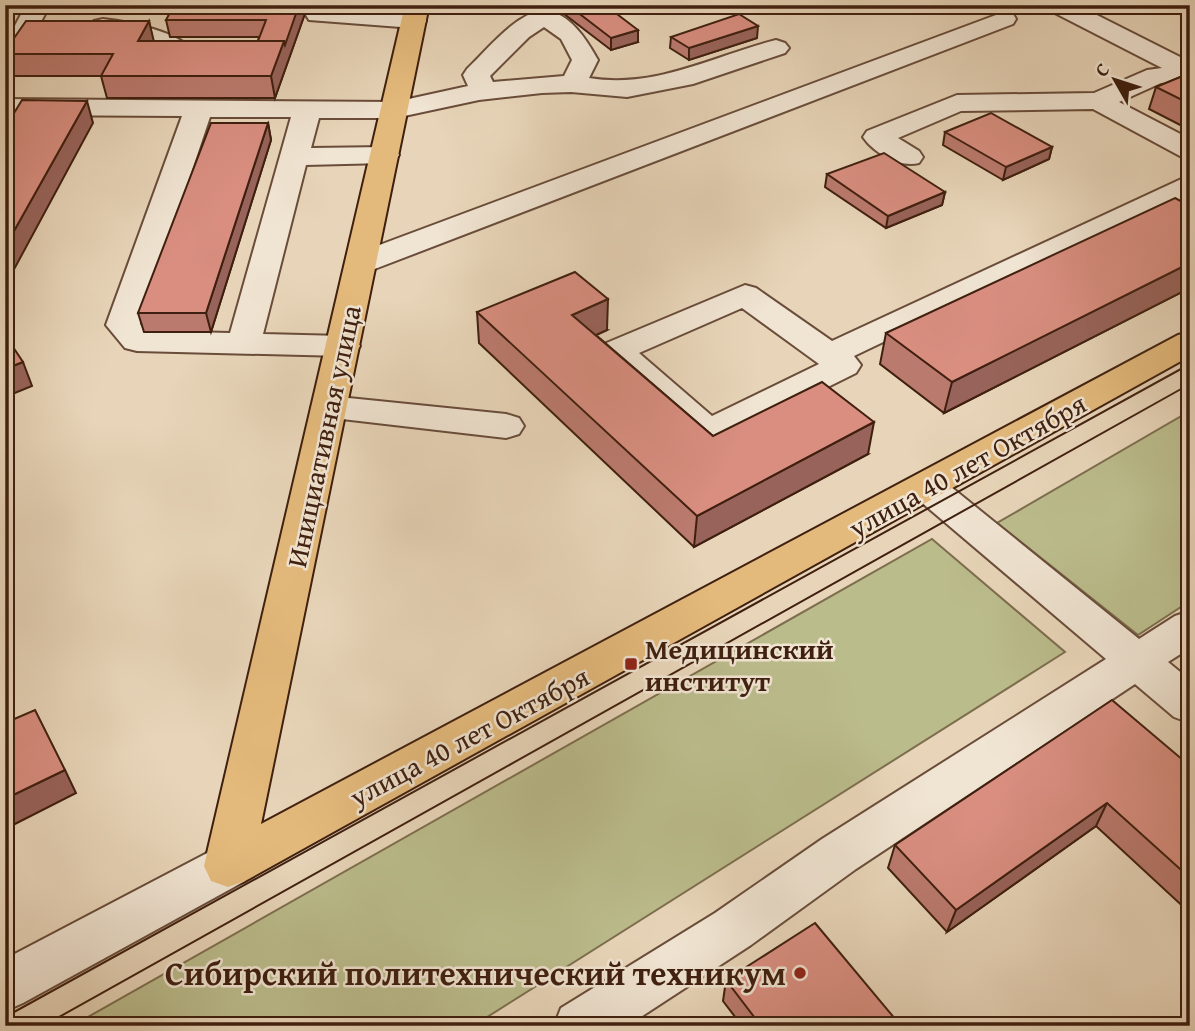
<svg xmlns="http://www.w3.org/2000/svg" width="1195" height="1031" viewBox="0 0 1195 1031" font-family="'Gentium Book Plus',serif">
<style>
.green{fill:#bbbc8c;stroke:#7d6e4e;stroke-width:2}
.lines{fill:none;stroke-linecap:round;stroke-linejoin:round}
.minor-casing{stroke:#694c3a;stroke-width:4}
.major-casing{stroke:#3f1f0f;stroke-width:4}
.minor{fill:#f0e4d2;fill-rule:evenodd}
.major{fill:#e4ba7c;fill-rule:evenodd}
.tram{stroke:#3f1f0f;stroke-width:2}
.wall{fill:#bb7a6e;stroke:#3f1f0f;stroke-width:2}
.shaded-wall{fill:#98635a;stroke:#3f1f0f;stroke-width:2}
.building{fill:#d98e80;stroke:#3f1f0f;stroke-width:2}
.poi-dot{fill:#8f2418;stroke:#f0e4d2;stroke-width:2.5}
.labels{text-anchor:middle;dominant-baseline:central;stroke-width:5;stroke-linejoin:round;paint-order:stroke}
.street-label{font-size:28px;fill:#3f1f0f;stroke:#f0e4d2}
.poi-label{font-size:28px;font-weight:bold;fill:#3f1f0f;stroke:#f0e4d2;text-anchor:start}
.near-poi-label{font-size:33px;font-weight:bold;fill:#3f1f0f;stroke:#f0e4d2;text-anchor:end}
</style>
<rect width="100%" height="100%" fill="#e8d5b9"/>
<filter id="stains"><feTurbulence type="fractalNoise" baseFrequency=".00286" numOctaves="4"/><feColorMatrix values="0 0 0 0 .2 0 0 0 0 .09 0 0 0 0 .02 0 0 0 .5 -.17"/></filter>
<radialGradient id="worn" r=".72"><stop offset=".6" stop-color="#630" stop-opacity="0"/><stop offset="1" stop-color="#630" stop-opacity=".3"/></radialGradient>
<path class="green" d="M1190,411v190l-52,34 -141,-112z
M932,539l133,113 -592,374h-401z"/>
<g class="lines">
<defs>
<path id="minor" d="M26,5h24l-18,33 -9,2 -9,-2 -3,-5z
M1046,5h31l113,57v19l-29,2 -42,19 71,37v19l-10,-2 -87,-47 -132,2 -63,27 21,13 4,6 -4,6c-19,5 -45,-10 -56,-26l4,-6 90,-36 137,-2 53,-23 15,-2 -113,-58z
M318,8l96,6 9,2 3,5 -3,5 -9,2 -105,-8 -3,-5 3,-5z
M544,9c27,6 41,28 54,51l-9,18c67,11 124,-22 187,-38l9,3 4,5 -4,5 -92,31 -66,13 -56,-5 -29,1 -63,7 -84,18h-76l-8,30 74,-1 10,2 4,6 -4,6 -10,2 -79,2 -43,169 80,2 12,3 5,7 -5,7 -12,3 -206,-5 -12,-3 -19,-23 76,-209 -177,-1v-16l390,3 73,-16 -5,-11 4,-6c22,-21 46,-53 77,-60zM544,27l17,12 11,21 -8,16 -71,6 -3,-6 39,-39zM210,117h81l-61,216 -84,-2 -6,-7z
M1004,12l9,2 3,5 -3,5 -641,246 -11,2 -11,-2 -5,-7 5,-7z
M103,19c26,3 77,12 93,35l-4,5 -9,3 -9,-3 -38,-19 -42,-9 -3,-5 3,-5z
M1190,175v20l-336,161 7,9 -5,8 -135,67 -13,4 -13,-4 -96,-89 5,-7 141,-59 11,3 76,53zM742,308l77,56 -107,52 -73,-63z
M329,396l177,18 13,4 5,8 -5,8 -13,4 -190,-22 -5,-8 5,-8z
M927,474l13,4 199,161 36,-23 15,-5v37l-22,14 22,18v43l-16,-6 -39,-33 -279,185 -105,76 -124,81h-73l7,-18 154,-95 107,-74 284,-180 -192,-163 -6,-9 6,-9z
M228,845l17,6 7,15 -7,15 -222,122 -18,8v-52l206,-108z"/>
<path id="major" d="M405,5h24l-168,819 917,-489 12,-3v24l-945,525 -17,6 -17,-6 -7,-15z"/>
</defs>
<use href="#minor" class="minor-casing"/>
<use href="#major" class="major-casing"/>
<use href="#minor" class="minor"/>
<use href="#major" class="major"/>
<path class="tram" d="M5,1017l1185,-653
M43,1026l1147,-642"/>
</g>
<path class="wall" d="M308,5l-33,93h-168l-6,-22h-91l-5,-16v-9l144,-30 4,20h105l1,-4h-89l-4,-17z
M555,5h50l33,37 -27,8 -56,-43z
M828,5h37l-23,8z
M671,37l86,1 -68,22 -19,-12z
M1190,73v57l-41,-21 7,-22z
M268,123l3,17 -60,192h-67l-6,-19z
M945,132l107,15 -3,12 -46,21 -60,-35z
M827,174l118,18 -3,13 -56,23 -61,-41z
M1190,206v82l-246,125 -64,-49 6,-31z
M477,312l130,18 -11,5 117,101 155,18 -174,93 -215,-204z
M1190,766v147l-94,-87 -149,106 -59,-64 7,-23z
M726,980l175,46h-159l-19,-25z"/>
<path class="shaded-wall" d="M299,5h9l-33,93 -4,-22 13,-35z
M843,5h22l-23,8z
M149,21l5,21 -16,-1z
M758,26l-1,12 -68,22v-12z
M638,30v12l-27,8v-12z
M87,101l6,22 -88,163v-39z
M268,123l3,17 -60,192 -5,-19z
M1052,147l-3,12 -46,21 3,-13z
M945,192l-3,13 -56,23 2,-12z
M1190,263v25l-246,125 8,-31z
M608,299l-1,31 -35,16v-31z
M23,362l9,24 -27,11v-28z
M874,422l-6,32 -174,93 3,-31z
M65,770l11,23 -71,36v-30z
M1107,803l-11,23 -149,106 9,-22z"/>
<path class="building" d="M174,5h125l-14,40 -1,-4h-26l8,-21h-100z
M568,5h37l33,25 -27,8z
M739,14l19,12 -69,22 -18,-11z
M26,21h123l-11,20h146l-13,35h-170l12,-22h-108v-3z
M1190,73v31l-34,-17z
M22,100l65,1 -82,146v-119z
M991,113l61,34 -46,20 -61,-35z
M211,123h57l-62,190h-68z
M884,153l61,39 -57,24 -61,-42z
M1175,198l15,8v57l-238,119 -66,-49z
M575,272l33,27 -36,16 141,121 109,-54 52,40 -177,94 -220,-204z
M5,335l18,27 -18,7z
M1112,700l78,66v112l-83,-75 -151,107 -61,-65z
M35,710l30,60 -60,29v-76z
M815,923l86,103h-140l-35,-46z"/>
<g class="poi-dot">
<rect x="624" y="657" width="14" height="14" rx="3.5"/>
<circle cx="800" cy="973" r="7"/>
</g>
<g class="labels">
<g class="street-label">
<text transform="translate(323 436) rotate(-78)">Инициативная улица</text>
<text transform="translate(967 465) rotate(-29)">улица 40 лет Октября</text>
<text transform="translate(469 736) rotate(-28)">улица 40 лет Октября</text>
</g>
<g class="poi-label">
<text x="645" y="648">Медицинский<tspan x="645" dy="32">институт</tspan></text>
</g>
<g class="near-poi-label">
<text x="786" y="973">Сибирский политехнический техникум</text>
</g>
</g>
<rect width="1195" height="1031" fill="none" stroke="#e8d5b9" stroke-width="28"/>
<rect x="7" y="7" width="1181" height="1017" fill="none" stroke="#3f1f0f" stroke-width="3.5"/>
<rect x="14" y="14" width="1167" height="1003" fill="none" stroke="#3f1f0f" stroke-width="2"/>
<g transform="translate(1115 80) rotate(309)" stroke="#f0e4d2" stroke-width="5" paint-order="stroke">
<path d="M0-5L12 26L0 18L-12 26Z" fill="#3f1f0f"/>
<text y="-10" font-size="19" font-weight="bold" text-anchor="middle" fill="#3f1f0f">С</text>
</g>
<rect width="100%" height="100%" filter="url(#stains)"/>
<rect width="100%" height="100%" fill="url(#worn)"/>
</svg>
